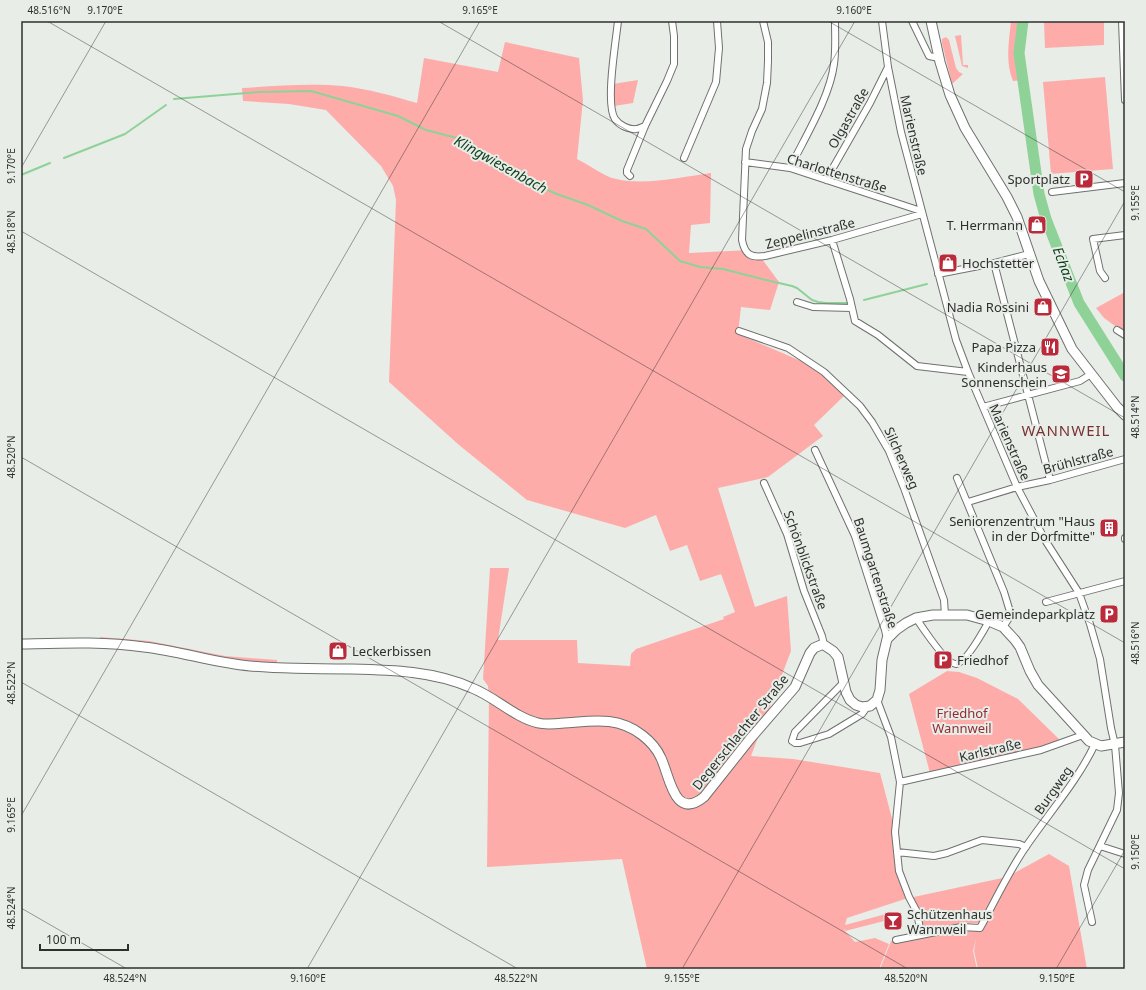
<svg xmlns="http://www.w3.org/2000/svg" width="1146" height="990" viewBox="0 0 1146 990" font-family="'Noto Sans',sans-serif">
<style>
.green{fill:#feacaa}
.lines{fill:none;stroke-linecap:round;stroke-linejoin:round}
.stream{stroke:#8ed298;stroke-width:2}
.river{stroke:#8ed298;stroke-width:11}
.street-casing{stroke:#6e726e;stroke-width:8}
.secondary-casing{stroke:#6e726e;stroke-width:11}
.street{stroke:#fff;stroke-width:6}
.secondary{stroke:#fff;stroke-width:9}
.ticks{fill:none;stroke:#2e302e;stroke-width:1;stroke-opacity:0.45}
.labels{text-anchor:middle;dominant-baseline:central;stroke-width:4;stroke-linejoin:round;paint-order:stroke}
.street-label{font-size:13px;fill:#2e302e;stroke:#e8ede8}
.poi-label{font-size:13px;fill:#2e302e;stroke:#e8ede8;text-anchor:end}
.park-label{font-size:13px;fill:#922d34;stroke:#e8ede8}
.water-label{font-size:14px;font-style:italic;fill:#0d3e1a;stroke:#e8ede8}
.quarter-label{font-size:15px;letter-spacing:1px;fill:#793234;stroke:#e8ede8}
.neatline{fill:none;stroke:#2e302e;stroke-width:1.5}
.ticks-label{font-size:10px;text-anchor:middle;fill:#2e302e}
</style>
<rect width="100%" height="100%" fill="#e8ede8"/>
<path class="green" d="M1011,21h12l-4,32 4,27 -10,1c-8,-19 -4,-40 -2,-60z
M1044,21h60v24l-59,3z
M961,35l2,30h5v3l-6,-2 -7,-30z
M946,37l3,3 7,28 3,4 4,2 -11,10 -10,-41v-4z
M505,42l74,16 4,42 -6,59c10,5 20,12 30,17 28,12 74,1 104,-3l-1,50 -19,2 -2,28 61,-3 2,4 10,5 17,23 -9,28 -29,-3 -3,27 70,30 39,29 -33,32 9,11 -55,41 -50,11 37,119 32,-11 4,55 -40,105 42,3 87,14 15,57 1,22 11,41 -2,6 -58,19 -2,7 41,-11 2,6 -43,11 -1,-3v2l11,12 20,-4 14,6 -10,25h-232l-25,-110 -135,8 2,-171 -1,-10 -5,-7 7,-111h19l-11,72h79l1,23 52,3 1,-12 5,-5 88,-30 -1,-2 12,-5 -14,-38 -21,7 -13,-36 -17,6 -14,-36 -31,13 -98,-28 -68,-55 -70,-63 7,-182 -3,-14 -12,-20 -55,-56 -37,-6 -46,-3 -1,-13c34,-2 67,-5 101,-2 25,3 50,10 74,17l7,-45 74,14z
M1105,77l8,92 -62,5 -8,-92z
M638,80l-5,23 -19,3 -1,-22z
M1125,292v35l-3,4 -18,-13 -8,-10z
M100,637l49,4 76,15 52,4v7l-178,-25z
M947,671l12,1 18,6 41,21 43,42 -15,6 -116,26 -21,-79z
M1049,854l20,12 18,103h-109l-4,-18 2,-12 -3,12 4,18h-97l11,-28 69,-13h21l1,-8 -3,3h-18l-37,7 -7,-18 -8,-14 98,-21z"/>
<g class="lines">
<path class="stream" d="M174,99l85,-7 52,-1 87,25 28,14 31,8 24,13 43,27 30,15 34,12 34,16 24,8 34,32 20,6 23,2 43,11 26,6 5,2 15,12 6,2 8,1h21
M64,158l61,-24 41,-29
M21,175l29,-12
M864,300l63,-16"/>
<path class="river" d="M1023,21l-4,32 20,141 7,25 33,84 46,73"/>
<defs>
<path id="street" d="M618,21c-2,20 -13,83 -3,98 4,6 14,11 21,10 3,0 6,-2 9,-3
M763,21l5,21v19l-1,22 -5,26 -10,22 -6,18 -4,91c3,15 9,18 23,16l67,-16 90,-26
M882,21l6,46 13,65 55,208 12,32 49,115 28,53 34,53 11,31 10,35 11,69 4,17 4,48 -2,17 -29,60 -4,15 8,37
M912,21l17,35 10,2
M1122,21l3,79
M684,158l32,-76 3,-34 -2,-27
M745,162l45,6 131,43
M790,168c15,-31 40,-71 44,-104 2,-14 1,-29 1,-43
M630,176l-3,-3v-3l18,-44 22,-45 7,-17v-28l-2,-15
M826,180l44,-77 18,-36
M1052,192l73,-9
M832,240l18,59 5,22 23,14 39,31 51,6
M994,263l56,217
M938,274l56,-11 35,-9
M1105,278l-5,-7 -7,-32 32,-4
M797,302l16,5 39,1
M1117,330l8,5
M739,331l49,17 36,24 36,34 12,16 17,29 15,37 40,112 1,15
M983,407l97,-26 11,-7
M815,450l40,86 30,94 2,9
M957,478l47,114 7,23 -8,12
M764,483l23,51 17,57 18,45 2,9
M968,502l49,-15 33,-7 75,-21
M1125,538v1
M1046,602l79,-21
M916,618c6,9 31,47 40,46 10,-1 28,-34 33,-43
M844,682l-49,50 -3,9 3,2h5l29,-9 33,-20 5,-7
M877,700l14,37 9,45 -5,50 4,39 10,26 8,15 4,23
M900,782l141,-32 42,-15
M1100,846l25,8
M897,852l37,4 13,-3 35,-13 37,4 7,3
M896,940l65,-13 19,1c15,-27 28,-55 45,-80 23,-34 52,-66 70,-104"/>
<path id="secondary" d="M931,21l9,41 10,33 15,33 42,69 10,20 22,64 33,68 45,58 8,8
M21,644c41,-1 82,-3 123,3 36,4 70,16 106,19 34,3 67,3 101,3 41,1 83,2 121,19 23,9 42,29 66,35 8,2 17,1 26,0 29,-2 53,-7 78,12 8,6 15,14 19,23 9,19 13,63 43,39l46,-58 45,-52 15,-34 4,-5 7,-3h3l9,6 5,6 8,35 4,8 6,5 6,2 8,-1 7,-6 3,-10 2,-30 5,-21 9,-9 10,-7 10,-5 17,-3h34l22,6 14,6 12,13 5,7 10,24 8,14 51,56 12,5 24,-4"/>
</defs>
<use href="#street" class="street-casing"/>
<use href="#secondary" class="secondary-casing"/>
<use href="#street" class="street"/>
<use href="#secondary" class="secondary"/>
</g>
<path class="ticks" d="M47,21l1078,622M438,21l687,397M828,21l297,171M21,168l85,-147M21,231l1104,638M21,457l887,512M21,682l497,287M21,816l459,-795M21,908l106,61M307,969l548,-948M682,969l443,-768M1056,969l69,-119"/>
<defs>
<symbol id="parking-square" viewBox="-11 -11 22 22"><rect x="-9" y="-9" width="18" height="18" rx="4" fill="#bb2a3a" stroke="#e8ede8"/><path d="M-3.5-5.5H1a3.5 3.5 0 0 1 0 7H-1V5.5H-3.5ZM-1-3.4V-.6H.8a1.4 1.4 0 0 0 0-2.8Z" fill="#fff"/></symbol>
<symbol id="shop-square" viewBox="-11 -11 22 22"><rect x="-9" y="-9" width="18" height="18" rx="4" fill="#bb2a3a" stroke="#e8ede8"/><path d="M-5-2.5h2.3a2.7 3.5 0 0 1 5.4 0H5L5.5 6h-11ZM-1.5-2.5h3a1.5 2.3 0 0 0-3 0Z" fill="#fff"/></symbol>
<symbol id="restaurant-square" viewBox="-11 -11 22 22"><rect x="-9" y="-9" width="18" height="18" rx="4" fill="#bb2a3a" stroke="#e8ede8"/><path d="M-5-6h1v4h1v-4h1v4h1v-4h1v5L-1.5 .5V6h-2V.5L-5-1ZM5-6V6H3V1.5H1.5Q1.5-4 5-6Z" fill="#fff"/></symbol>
<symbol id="school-square" viewBox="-11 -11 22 22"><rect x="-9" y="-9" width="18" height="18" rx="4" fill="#bb2a3a" stroke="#e8ede8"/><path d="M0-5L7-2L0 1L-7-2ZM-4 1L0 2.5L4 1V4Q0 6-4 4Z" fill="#fff"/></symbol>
<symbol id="building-square" viewBox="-11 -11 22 22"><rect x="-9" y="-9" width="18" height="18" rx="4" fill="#bb2a3a" stroke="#e8ede8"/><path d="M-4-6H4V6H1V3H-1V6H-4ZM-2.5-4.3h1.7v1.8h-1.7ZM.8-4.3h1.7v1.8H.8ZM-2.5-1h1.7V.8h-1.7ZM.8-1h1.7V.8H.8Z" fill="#fff"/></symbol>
<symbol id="bar-square" viewBox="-11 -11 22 22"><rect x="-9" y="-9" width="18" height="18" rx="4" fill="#bb2a3a" stroke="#e8ede8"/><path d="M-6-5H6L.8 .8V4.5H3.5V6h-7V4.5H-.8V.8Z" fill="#fff"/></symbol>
</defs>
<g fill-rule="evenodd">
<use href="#parking-square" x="1073" y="168" width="22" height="22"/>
<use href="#shop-square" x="1026" y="214" width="22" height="22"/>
<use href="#shop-square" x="937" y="252" width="22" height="22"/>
<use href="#shop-square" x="1032" y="296" width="22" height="22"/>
<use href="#restaurant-square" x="1039" y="336" width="22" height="22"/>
<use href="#school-square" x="1050" y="363" width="22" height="22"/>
<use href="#building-square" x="1098" y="517" width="22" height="22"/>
<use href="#parking-square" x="1098" y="603" width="22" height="22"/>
<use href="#shop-square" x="327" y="640" width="22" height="22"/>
<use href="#parking-square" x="932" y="649" width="22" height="22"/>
<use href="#bar-square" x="882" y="910" width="22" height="22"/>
</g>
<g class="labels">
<g class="street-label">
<text transform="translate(848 118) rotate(-60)">Olgastraße</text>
<text transform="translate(914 135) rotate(77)">Marienstraße</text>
<text transform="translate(837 173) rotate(17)">Charlottenstraße</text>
<text transform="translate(810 233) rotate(-14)">Zeppelinstraße</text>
<text transform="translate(1010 442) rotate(66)">Marienstraße</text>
<text transform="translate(902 458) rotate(66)">Silcherweg</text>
<text transform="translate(1078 460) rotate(-15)">Brühlstraße</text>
<text transform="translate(806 560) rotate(70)">Schönblickstraße</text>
<text transform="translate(876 573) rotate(72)">Baumgartenstraße</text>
<text transform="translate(740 732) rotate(-51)">Degerschlachter Straße</text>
<text transform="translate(990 750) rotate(-13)">Karlstraße</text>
<text transform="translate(1053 790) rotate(-55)">Burgweg</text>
</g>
<g class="poi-label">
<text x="1070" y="179">Sportplatz</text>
<text x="1023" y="225">T. Herrmann</text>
<text x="962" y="263" text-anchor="start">Hochstetter</text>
<text x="1029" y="307">Nadia Rossini</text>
<text x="1036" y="347">Papa Pizza</text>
<text x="1047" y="367">Kinderhaus<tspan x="1047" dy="15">Sonnenschein</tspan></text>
<text x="1095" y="521">Seniorenzentrum "Haus<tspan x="1095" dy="15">in der Dorfmitte"</tspan></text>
<text x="1095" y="614">Gemeindeparkplatz</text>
<text x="352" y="651" text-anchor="start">Leckerbissen</text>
<text x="957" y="660" text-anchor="start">Friedhof</text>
<text x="907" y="914" text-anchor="start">Schützenhaus<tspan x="907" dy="15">Wannweil</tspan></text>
</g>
<g class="park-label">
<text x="962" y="713">Friedhof<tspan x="962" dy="15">Wannweil</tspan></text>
</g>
<g class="water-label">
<text transform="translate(501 164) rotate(29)">Klingwiesenbach</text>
<text transform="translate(1064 264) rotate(69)">Echaz</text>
</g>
<g class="quarter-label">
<text x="1066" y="430">WANNWEIL</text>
</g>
</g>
<rect width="1146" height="990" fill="none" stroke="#e8ede8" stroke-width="44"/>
<path d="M40 944v6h88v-6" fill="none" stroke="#2e302e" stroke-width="2"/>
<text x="46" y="944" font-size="12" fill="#2e302e" stroke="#e8ede8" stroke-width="3" paint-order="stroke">100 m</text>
<rect x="22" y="22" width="1102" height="946" class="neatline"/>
<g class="ticks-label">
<text x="49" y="14">48.516°N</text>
<text x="105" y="14">9.170°E</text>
<text x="480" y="14">9.165°E</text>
<text x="854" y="14">9.160°E</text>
<text transform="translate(11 166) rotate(-90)" y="4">9.170°E</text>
<text transform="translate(1135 203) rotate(-90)" y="4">9.155°E</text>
<text transform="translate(11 232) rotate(-90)" y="4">48.518°N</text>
<text transform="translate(1135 417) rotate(-90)" y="4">48.514°N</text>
<text transform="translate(11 457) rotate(-90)" y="4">48.520°N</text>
<text transform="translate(1135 643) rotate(-90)" y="4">48.516°N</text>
<text transform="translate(11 683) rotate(-90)" y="4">48.522°N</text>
<text transform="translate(11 815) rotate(-90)" y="4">9.165°E</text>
<text transform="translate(1135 852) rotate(-90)" y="4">9.150°E</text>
<text transform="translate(11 908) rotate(-90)" y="4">48.524°N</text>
<text x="125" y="982">48.524°N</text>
<text x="308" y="982">9.160°E</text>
<text x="516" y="982">48.522°N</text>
<text x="682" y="982">9.155°E</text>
<text x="906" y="982">48.520°N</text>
<text x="1057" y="982">9.150°E</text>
</g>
</svg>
